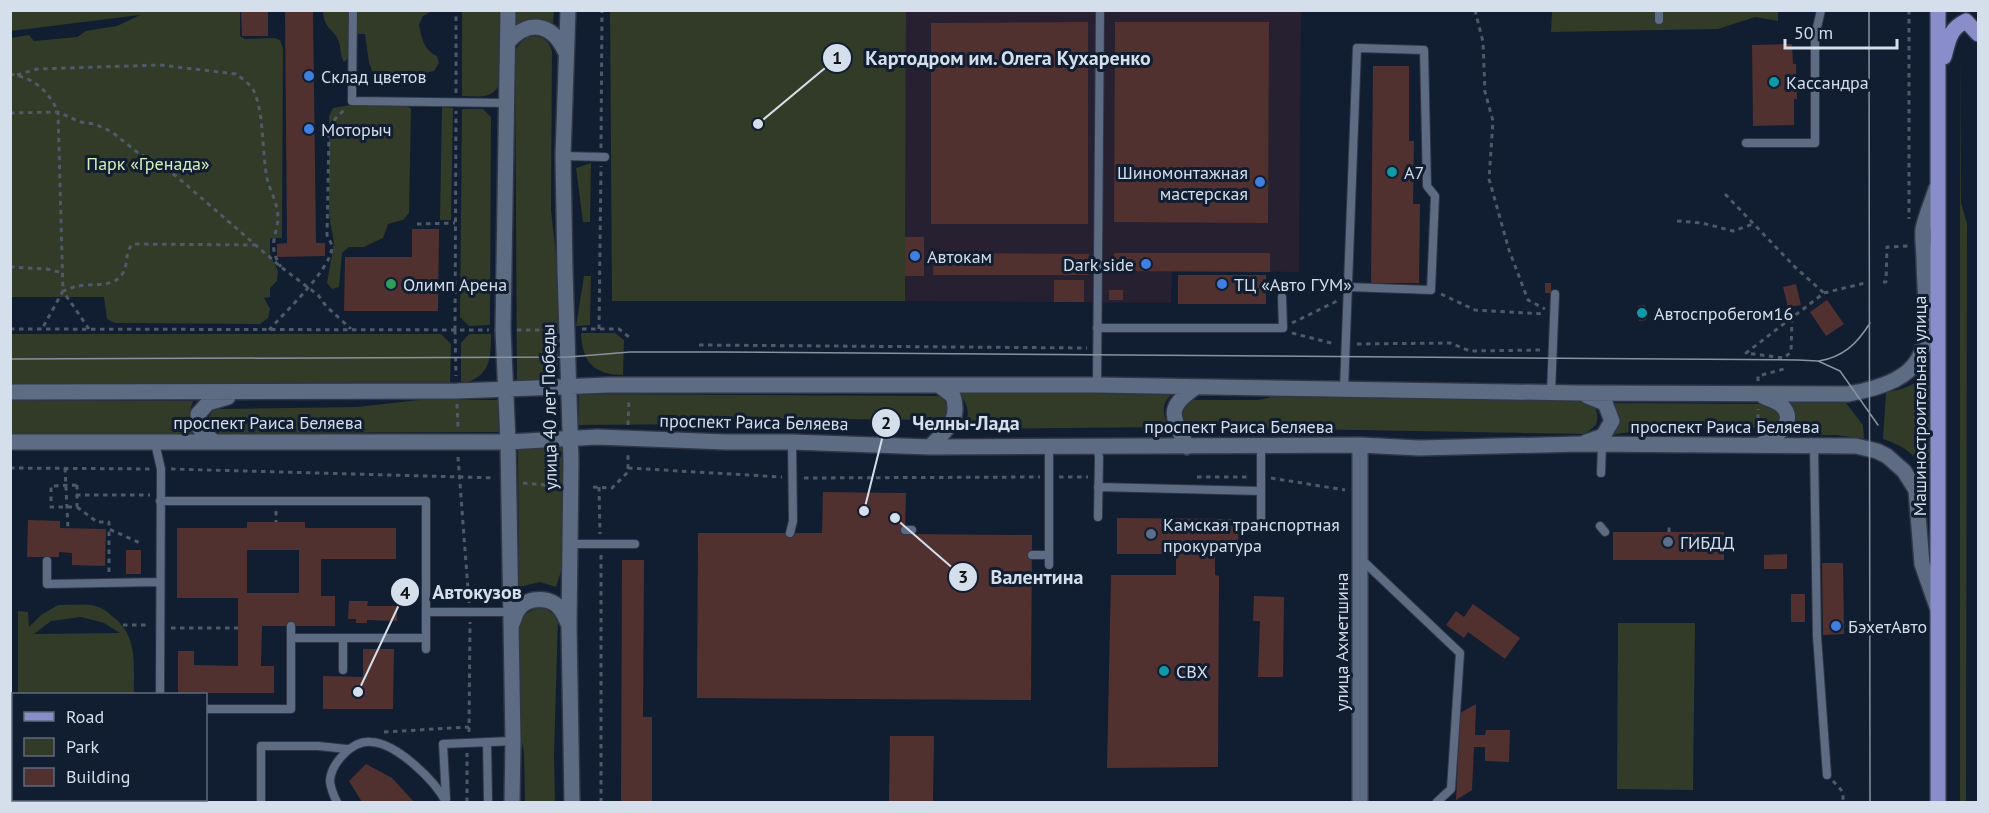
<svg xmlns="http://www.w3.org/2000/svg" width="1989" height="813" viewBox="0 0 1989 813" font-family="'PT Sans',sans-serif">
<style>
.industrial{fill:#262030}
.green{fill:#323a28;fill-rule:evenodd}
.building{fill:#513130;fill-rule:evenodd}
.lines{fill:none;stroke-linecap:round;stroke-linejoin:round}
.lane-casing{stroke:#303646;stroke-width:10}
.secondary-casing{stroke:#303646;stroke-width:18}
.primary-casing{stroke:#303646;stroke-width:18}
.path{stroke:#4e596a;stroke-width:3;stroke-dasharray:4.5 4.5;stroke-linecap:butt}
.lane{stroke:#5d6c83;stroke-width:8}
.secondary{stroke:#5d6c83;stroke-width:15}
.primary{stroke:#898eca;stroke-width:15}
.tram{stroke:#8892a1;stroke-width:1.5}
.shop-dot{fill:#3f7fe0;stroke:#111d30;stroke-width:2}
.culture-dot{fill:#0f9aa8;stroke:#111d30;stroke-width:2}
.leisure-dot{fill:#2e9e5b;stroke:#111d30;stroke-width:2}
.service-dot{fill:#5c6f8a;stroke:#111d30;stroke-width:2}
.labels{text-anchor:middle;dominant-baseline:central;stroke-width:6;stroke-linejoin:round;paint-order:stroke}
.poi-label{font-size:18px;fill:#d5deeb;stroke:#111d30;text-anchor:start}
.park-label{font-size:18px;fill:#d5eeb6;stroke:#111d30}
.street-label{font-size:18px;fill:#d5deeb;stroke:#111d30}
.leader{fill:none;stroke:#d5deeb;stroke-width:2}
.callout-dot{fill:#d5deeb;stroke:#111d30;stroke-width:2}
.mark-label{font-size:18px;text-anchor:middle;font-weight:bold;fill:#111}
.callout-label{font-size:20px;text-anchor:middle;font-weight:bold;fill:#d5deeb;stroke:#111d30;stroke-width:6;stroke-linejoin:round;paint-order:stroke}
</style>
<rect width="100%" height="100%" fill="#111d30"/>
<path class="industrial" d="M906,11h395l-2,261 -127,-1 -1,32 -266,-2z"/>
<path class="green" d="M142,10l98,1v25l5,3 29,-1 6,2 3,8 -1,190h-12v16l8,17 -1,10 -7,7v9l-6,1 6,11 -2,9 -8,6 -145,-1 -8,-4 -3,-22h-93v-259l18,-3 5,6 43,-4 9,-6 31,-5 23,-11 -129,16v-20z
M323,11h109l-9,5 -4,9c3,14 5,25 18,31l2,7 -5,8 -14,3c-12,-8 -25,0 -37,6l-9,-4 -5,-13 -4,-29h-7c-6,9 -5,21 -14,28 -4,-6 -3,-13 -5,-20 -5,-14 -15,-12 -16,-31z
M462,11h37v74c-8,15 -22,11 -37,11z
M516,11h38l-1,13 -16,-5 -21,5z
M610,11h296l-1,290h-293z
M1552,11h226v10l-23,-4 -37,12 -167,3z
M532,36c11,0 17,5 20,15l-1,159 7,63v109l-41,1 -2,-331c4,-9 8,-13 17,-16z
M1960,44l1,159 6,20 -1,579h-6z
M356,104l51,2 4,3 -2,104 -6,7 -15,4 -5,14 -19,9h-15l-7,6 -3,34 -7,2 -5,-6 7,-40 -5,-28v-99l4,-8z
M442,107l11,1 -2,112h-11z
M462,109h21l8,8 -1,208 -21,1 -9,-9z
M591,163l-1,59h-7l-7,-54z
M584,276h7l-1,49 -14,1z
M581,333h34l9,7 -1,35c-29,0 -41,-13 -42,-42z
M11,334h430l10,10 -1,40 -439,-1z
M469,334h22c0,26 -1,43 -30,50v-41z
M1931,368l-2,104c-15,-17 -24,-26 -46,-33l3,-47c20,-2 32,-9 45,-24z
M1173,393c-12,11 -11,20 -4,34l-210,2c13,-11 10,-22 1,-35z
M579,394l361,2 8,9 1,6 -4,6 -6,3 -212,-2 -20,6 -129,1z
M1285,394l302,7c10,6 12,13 9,24l-11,9 -399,-7 -4,-4 -2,-15 8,-8h70z
M419,400h80v32l-280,1 -9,-6 -3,-6 6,-11 6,-1 138,-2z
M10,401h183l-4,13 4,19 -182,1z
M1614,403l155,1 8,5 3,8 -3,7 -11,4h-112l-42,7 6,-18z
M1788,403h58l17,22 1,14 -28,-4 -50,1z
M518,443h45v122l-7,22 -16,-5 -21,5z
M58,605c11,0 23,-1 33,0 8,1 16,6 21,11 27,20 21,48 22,78h-116v-83l10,1 1,15 12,-12zM81,617l23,6 16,10 -86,1 17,-13z
M538,608l9,1 11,9 -4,138 1,46h-30l-1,-49 -5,-27 -2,-98c5,-12 9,-16 21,-20z
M1618,623h77l-2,167 -76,-1z
M10,796h3l1,4h143l6,2h-152z"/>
<path class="building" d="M241,10h27v26h-26z
M285,10h28l3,233h9v13l-48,1v-13l10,-1z
M1088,22v202h-157v-201z
M1115,22h154l-1,201 -154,-1z
M1792,44l1,20h3l1,35h-3v26l-41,1 -1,-81z
M1373,66h36v75h5l-1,63h7l-1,79h-48z
M412,229h27l-1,82h-94l1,-54h67z
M905,237h19v39h-19z
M934,253l155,1 -1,21h-155z
M1114,253h156v19l-156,-1z
M1178,275h88v29h-88z
M1054,280h30v22h-30z
M1545,283h6v10h-6z
M1796,284l5,21 -13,2 -5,-20z
M1109,290h14v10h-14z
M1827,300l17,24 -18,12 -16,-24z
M1645,305l1,15 -7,1 -1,-15z
M823,492l83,1 -1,41 127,1 -1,165 -334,-2 1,-165h124z
M1117,518l122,1 -1,34h-23v22l4,1 -1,191 -111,1 4,-193h65v-21h-59z
M28,520l32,1v7l46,1 -1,37 -33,-1v-12l-13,-1v5h-32z
M247,522h58v6h91v31h-75v37h14v30h-73l-1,40h13v27h-96v-42h16v14l44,1v-68h-61v-70h70zM247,550h52v43h-52z
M1613,532h111v28h-111z
M126,550h15v24h-15z
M1787,554v15h-23v-14z
M622,560h22l-1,157h9v85h-31z
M1822,563h21l1,71 -21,1z
M1791,594h14v28h-14z
M1254,596l30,1 -1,80h-25l2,-56h-7z
M349,601h19l-1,5h30v15l-30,-1v3h-11v-4h-8z
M1473,604l47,34 -15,21 -37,-27 -4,6 -18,-13 10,-14 8,6z
M363,649h31l-1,60h-70v-33l40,1z
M1476,704l-1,31h10l1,-5h24l-1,32 -24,-1v-14h-11l-2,43 -16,10 4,-87z
M890,736h44l-1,65h-44z
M366,764l26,14 22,24h-52l-13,-21z"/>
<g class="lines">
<defs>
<path id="lane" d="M353,10l-1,91 156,2
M1659,20v-10
M1746,143h69v-107l6,-26
M563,156l42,1
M1097,328h186l-1,-31
M1097,385l3,-375
M1344,389l13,-341 67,2 3,136 8,10 -4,94 -83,-3
M1551,392l4,-98
M155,443l6,26 -1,225
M1814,445l3,191 10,139
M1097,446l2,11 -1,60
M1261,447v73
M1601,473l1,-28
M1098,487l163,4
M160,501h266v148
M1600,526l5,6
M905,530h7
M790,533l3,-12 -1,-79
M571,544h64
M1032,555h17
M1361,559l99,94 -9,136 -14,13
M47,561v23l113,-2
M1049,565v-120
M426,612h84
M291,638v-12
M343,638v32
M206,709h85v-71h135
M487,742l1,60
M446,799l-3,-55 70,-3
M261,802v-56h57l29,3
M337,802c-3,-5 -7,-16 -7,-22 2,-18 23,-40 41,-38 26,1 64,39 75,60"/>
<path id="secondary" d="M508,10l-5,320 5,112 5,299 -1,61
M568,10l-5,146 2,115 6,190 -2,165 3,176
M508,42c22,-24 45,-18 58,11
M10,392l447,-1 151,-6h489l481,8 270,1c94,-17 78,-54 76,-133 0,-10 -2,-22 -1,-32 3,-14 9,-27 13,-40
M213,441l-13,-12 -2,-15 10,-11 20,-6
M10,442h498l89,-5 129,5h66l138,5 430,-2 59,3 161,-4 276,2 21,5 10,5 17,15 12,19 6,74 15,43
M1586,442l17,-6 9,-15 -7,-18 -18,-7
M1760,445c13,-7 40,-23 21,-40 -5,-4 -13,-6 -18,-9
M930,447c15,-17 31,-26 23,-51l-13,-10
M1187,447c-14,-31 -23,-38 9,-60
M512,624c2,-4 3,-10 6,-14 9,-14 34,-14 43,0 3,4 5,9 7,13
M1360,802v-357"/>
<path id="primary" d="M1944,57c5,-17 5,-28 22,-36l12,13
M1938,802v-792"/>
</defs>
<use href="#lane" class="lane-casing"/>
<use href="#secondary" class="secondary-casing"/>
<use href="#primary" class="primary-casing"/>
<path class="path" d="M1475,10l8,32 2,50 8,29 -4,58 20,71 19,50 17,9
M1909,10v209
M10,74c24,4 38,16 48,38l5,179 -21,38
M17,75l20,-6 123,-4 76,9c7,5 16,11 19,20 9,22 7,59 12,84 2,10 8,20 10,31 5,24 -13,32 4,58
M456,93v-83
M10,113l48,-1 22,10 15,2 17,8 25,20 39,24 105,91 37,28 8,11 25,23
M601,148l1,-138
M1725,194l70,73 29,26
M1677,221l25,2 31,8 20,-7
M417,224l38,-1
M10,267l37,2 16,4
M1883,282h3l1,-35 22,-1
M1441,294l34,16 70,4
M1792,318l-1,34 -7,6 -38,-5 78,-60 41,-10
M1292,323l45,-22
M10,329l479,1
M89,329l-26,-38c5,-1 9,-4 14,-5 15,-3 39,3 47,-15 4,-9 1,-20 9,-27l122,1
M582,329h37l10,8
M599,329l2,-163
M269,330c16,-18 61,-60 63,-82 0,-5 -3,-8 -5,-13l2,-101 6,-15 10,-10
M455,330l1,-219
M455,330l1,46
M517,330h36
M1292,333l43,11
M1357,344l93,-1 20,8 74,-1
M699,345l388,3
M1758,381v-5l26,-7
M457,404l1,23
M628,425l1,-26
M1758,428v-19
M458,457l11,146
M10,468l140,1
M65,468l3,60
M628,468l154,9
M171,469l324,9
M1059,477h29
M1197,477h53
M804,478l236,-1
M1271,478l74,12
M523,483l35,3
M77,485v22h-26v-21z
M593,487l19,1 16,-16v-17
M599,487l1,47
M76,495h74
M77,507l20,15h12v7l31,14
M276,511v11
M1669,532v-6
M601,555v247
M109,572v-43
M123,625h26
M171,628h67
M384,732l85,-5
M469,732l1,-110
M1833,781l10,11v10
M10,791l4,-3
M467,802v-49"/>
<use href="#lane" class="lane"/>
<use href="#secondary" class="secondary"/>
<use href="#primary" class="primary"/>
<path class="tram" d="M1869,10l1,792
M10,359l559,-2 61,-5h87l1081,8 20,1 22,10 38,54
M1819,361c24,-4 38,-17 51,-38"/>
</g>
<g class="shop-dot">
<circle cx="309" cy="76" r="6"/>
<circle cx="309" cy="129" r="6"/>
<circle cx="1260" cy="182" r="6"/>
<circle cx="915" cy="256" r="6"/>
<circle cx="1146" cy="264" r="6"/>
<circle cx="1222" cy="284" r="6"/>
<circle cx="1836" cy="626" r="6"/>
</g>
<g class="culture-dot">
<circle cx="1774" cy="82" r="6"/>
<circle cx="1392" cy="172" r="6"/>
<circle cx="1642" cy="313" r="6"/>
<circle cx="1164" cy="671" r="6"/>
</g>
<circle class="leisure-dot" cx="391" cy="284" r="6"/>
<g class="service-dot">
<circle cx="1151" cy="534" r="6"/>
<circle cx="1668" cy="542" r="6"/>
</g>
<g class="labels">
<g class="poi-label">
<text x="321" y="76">Склад цветов</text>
<text x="1786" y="82">Кассандра</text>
<text x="321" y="129">Моторыч</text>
<text x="1248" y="172" text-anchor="end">Шиномонтажная<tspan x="1248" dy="21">мастерская</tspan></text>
<text x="1404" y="172">А7</text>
<text x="927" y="256">Автокам</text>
<text x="1134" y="264" text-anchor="end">Dark side</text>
<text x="403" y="284">Олимп Арена</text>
<text x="1234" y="284">ТЦ «Авто ГУМ»</text>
<text x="1654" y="313">Автоспробегом16</text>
<text x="1163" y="524">Камская транспортная<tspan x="1163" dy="21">прокуратура</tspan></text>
<text x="1680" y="542">ГИБДД</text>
<text x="1848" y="626">БэхетАвто</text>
<text x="1176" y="671">СВХ</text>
</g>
<g class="park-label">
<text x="148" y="163">Парк «Гренада»</text>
</g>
<g class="street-label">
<text transform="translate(1919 406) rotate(-90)">Машиностроительная улица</text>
<text transform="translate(549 407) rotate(-91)">улица 40 лет Победы</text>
<text x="268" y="422">проспект Раиса Беляева</text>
<text transform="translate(754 422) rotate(1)">проспект Раиса Беляева</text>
<text x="1239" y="426">проспект Раиса Беляева</text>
<text x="1725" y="426">проспект Раиса Беляева</text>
<text transform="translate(1341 642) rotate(-90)">улица Ахметшина</text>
</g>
</g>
<path class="leader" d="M758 124L837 58M864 511L886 423M895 518L963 577M358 692L405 592"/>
<g class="callout-dot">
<circle cx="758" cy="124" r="6"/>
<circle cx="864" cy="511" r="6"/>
<circle cx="895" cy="518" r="6"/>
<circle cx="358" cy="692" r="6"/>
<circle cx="837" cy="58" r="15"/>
<circle cx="886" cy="423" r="15"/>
<circle cx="963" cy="577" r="15"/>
<circle cx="405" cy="592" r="15"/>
</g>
<g class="mark-label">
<text x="837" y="64">1</text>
<text x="886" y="429">2</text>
<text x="963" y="583">3</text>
<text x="405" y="599">4</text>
</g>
<g class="callout-label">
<text x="1008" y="65">Картодром им. Олега Кухаренко</text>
<text x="966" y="430">Челны-Лада</text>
<text x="1037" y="584">Валентина</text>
<text x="477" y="599">Автокузов</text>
</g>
<rect width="1989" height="813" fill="none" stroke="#d5deeb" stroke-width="24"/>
<rect x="12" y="693" width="195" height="108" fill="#111d30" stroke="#5f6a7b" stroke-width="1.5"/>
<rect x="24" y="712" width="30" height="9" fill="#898eca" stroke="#5f6a7b" stroke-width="1.5"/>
<text x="66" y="723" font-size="18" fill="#d5deeb">Road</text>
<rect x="24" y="738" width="30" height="18" fill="#323a28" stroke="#5f6a7b" stroke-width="1.5"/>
<text x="66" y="753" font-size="18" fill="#d5deeb">Park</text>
<rect x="24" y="768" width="30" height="18" fill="#513130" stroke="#5f6a7b" stroke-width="1.5"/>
<text x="66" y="783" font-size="18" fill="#d5deeb">Building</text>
<path d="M1785 39v9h112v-9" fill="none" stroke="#d5deeb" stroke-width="3"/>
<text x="1794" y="39" font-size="18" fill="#d5deeb" stroke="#111d30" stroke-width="4.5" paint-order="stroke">50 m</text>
</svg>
